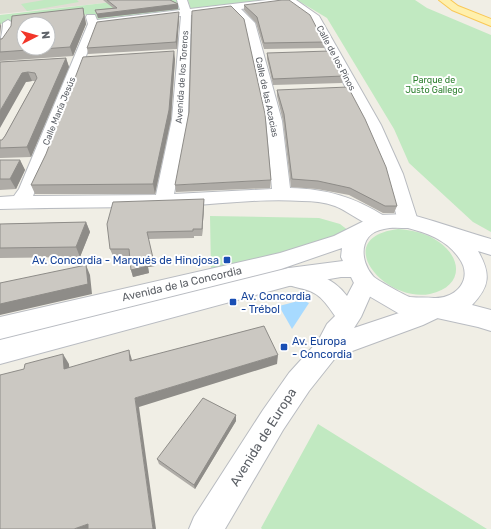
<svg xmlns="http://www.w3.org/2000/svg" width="491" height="529" viewBox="0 0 491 529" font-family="Rubik,sans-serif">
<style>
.education{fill:#e0ddd4}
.green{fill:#c1e9c1}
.water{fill:#a7daff}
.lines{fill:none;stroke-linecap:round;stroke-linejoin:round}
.street-casing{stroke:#b8bbc0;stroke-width:2}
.secondary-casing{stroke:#b9bcc2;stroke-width:2}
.primary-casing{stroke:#f9c856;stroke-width:2}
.street{fill:#fff;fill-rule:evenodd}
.secondary{fill:#fff;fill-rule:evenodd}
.primary{fill:#fff0ac;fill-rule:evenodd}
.wall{fill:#afaca7}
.shaded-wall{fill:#8e8c88}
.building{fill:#cbc8c2;stroke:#8e8c88;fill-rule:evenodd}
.transit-dot{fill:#1a4fb4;stroke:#fff;stroke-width:1.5}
.labels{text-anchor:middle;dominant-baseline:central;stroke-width:4;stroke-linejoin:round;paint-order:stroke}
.far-street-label{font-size:9px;fill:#5d6167;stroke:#fff}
.far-park-label{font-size:9px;fill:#308232;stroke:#fff}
.transit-label{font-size:11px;fill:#164399;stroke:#fff;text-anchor:start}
.street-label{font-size:11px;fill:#5d6167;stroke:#fff}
.near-street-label{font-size:13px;fill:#5d6167;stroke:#fff}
</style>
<rect width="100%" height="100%" fill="#f0eee5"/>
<path class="education" d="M0,0h133l-133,14z"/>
<path class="green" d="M44,0h33l2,2 -52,9 -6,-7z
M130,0h52l4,13 -93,11 -1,-10 -92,10v-9z
M188,0h91l-88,10z
M297,0h118l12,8 64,27v197l-18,-10 -64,-59 -15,-34 -67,-111z
M210,216l109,2 21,6 9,7 -37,14 -101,25z
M398,229c14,1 29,4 41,13 25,18 23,45 -9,52 -45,9 -101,-56 -32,-65z
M318,424l169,105h-225l-1,-1z"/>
<path class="water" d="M302,300l7,3 -17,26 -13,-23z"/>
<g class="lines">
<defs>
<path id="street" d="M177,0h10l3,9 77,-9h29l23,16 62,109 22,49 15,47 -3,5 -7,2 -7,-2 -3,-5 -13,-47 -20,-49 -54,-105 -23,-17 -47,6 14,14 27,98 8,67c38,1 64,9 96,29l3,5 -3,5c-16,4 -35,-15 -51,-21 -11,-4 -22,-5 -33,-5 -40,-3 -80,3 -121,5 -60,2 -121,1 -181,3v-12l14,-1 5,-7 69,-165 -2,-7 1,-2h8l2,5 83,-10zM232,10l13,14 21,97 6,68 -98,5 14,-75 3,-104zM181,16l-9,103 -16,76 -123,1 64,-169z
M8,20l5,3v10l-9,13 -4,1c0,-9 3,-15 3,-24z
M289,268c23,4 43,8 58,28l10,-19 8,-3 8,3 3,6 -15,34 -7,11 51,-17 30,-13 9,3 3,7 -3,7 -21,10 -87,32 -27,34 -26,39 -58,99h-36l5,-12 69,-107 26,-37 29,-32 9,-17 8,-8c-19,-29 -24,-24 -54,-33l-3,-6 3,-6z"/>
<path id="secondary" d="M408,214c28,7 55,17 83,25v16l-13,-4c13,23 12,35 -6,54l19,5v21l-13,-4 -41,-9 -31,-2 -8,-3 -41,-24 -6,-12h-10l-52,9 -289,78v-24l289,-72 54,-7 -2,-4 1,-9 -61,21 -281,70v-22l280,-64 54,-17 38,-19 7,-2zM408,228c19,5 39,12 51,30 15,20 -2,41 -25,40 -7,-1 -16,0 -24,-1 -4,-1 -35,-18 -37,-21 -14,-16 -14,-43 11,-47 7,-2 16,-1 24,-1z"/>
<path id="primary" d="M439,0h11l8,6 33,13v7l-39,-16z"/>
</defs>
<use href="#street" class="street-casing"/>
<use href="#secondary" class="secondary-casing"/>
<use href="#primary" class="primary-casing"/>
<use href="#street" class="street"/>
<use href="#secondary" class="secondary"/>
<use href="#primary" class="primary"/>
</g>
<path class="wall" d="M103,0h67l8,4v5l-80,9 -3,-8 18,-2z
M244,5l80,37v6l-60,1 -8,-26 -12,-13z
M83,8l3,16 -13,32 -73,5v-22z
M179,18l-2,31 -89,5 -1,-6z
M267,53l76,23 -1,7 -69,2 -6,-26z
M66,58l3,9 -38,90 -31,1v-18h2l3,-4 30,-55h-3l-6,1 -26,-20z
M175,59l-4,60 -16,75h-120l-4,-9 15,-31z
M277,90l120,116 -3,7h-11l-34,-18 -32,-6 -26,-2 -8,-66 -6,-25z
M0,160h20l5,10 -9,19 -16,1z
M271,180l-1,8 -94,4 -1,-7z
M204,199v7l-2,30h-8v2l-46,1 7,27 -7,1 1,6 -16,4 -2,-7 -2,-14h-16l-3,-7z
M86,222l4,10 -10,25 -80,1v-34z
M236,415v6l-41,68 -36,-25 -2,-5z"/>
<path class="shaded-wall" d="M178,4v5l-80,9 -1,-4z
M83,8l3,16 -13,32 -3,-9z
M179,12v6l-2,31 -1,-7z
M0,22l1,4 -1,9z
M174,51l1,8 -4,60 -16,75 -2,-10z
M66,58l3,9 -38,90 -4,-10z
M28,72l4,9 -6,1 -26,46v-17l22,-38z
M20,160l5,10 -9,19 -6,-10z
M204,199v7l-2,30v-7z
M86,222l4,10 -10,25 -4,-10z
M153,258l2,8 -7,1 1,6 -16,4 -2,-7 15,-10z
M86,265l4,10 2,19 -92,21v-11z
M129,350l3,10 2,10 -4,-9z
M63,354l6,10 1,14 -6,-9z
M278,355l-1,9 -138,43 17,122h-3l-18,-131z
M236,415v6l-41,68 -1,-4z
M88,524l6,5h-20z"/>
<path class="building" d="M107,0h63l8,4 -81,10 -2,-4 22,-2z
M282,0h7l21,15 14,27 -60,1 -7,-26 -13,-12z
M231,6l13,13 21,95 6,66 -96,5 14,-73 3,-101z
M83,8l1,8 -14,31 -70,5v-13h2l9,-13 1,-10zM24,24h24v24h-24z
M179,12l-3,30 -89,6 10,-26z
M174,51l-5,59 -16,74 -122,1 15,-31 37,-97z
M329,51l14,25 -70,3 -6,-26z
M66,58l-39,89 -27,1v-8h2l3,-4 32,-58 -2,-5 -7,-1 -6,1 -22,38v-49z
M348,87l17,32 21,48 11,39h-12l-35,-18 -32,-7 -26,-2 -8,-65 -7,-24z
M0,160h20l-10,19h-10z
M204,199l-2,30h-9v2l-46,1 6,26 -7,2 2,6 -17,4 -2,-21h-19l-3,-25 6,-22z
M86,222l-10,25 -76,1v-24z
M86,265l2,19 -88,20v-21z
M264,326l14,29 -143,43 18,131h-65v-5l-14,5h-74v-154l24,-6 1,-5 38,-10 1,15 65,-19 1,11z
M203,398l33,17 -42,70 -37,-26z"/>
<g class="transit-dot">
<rect x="223" y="256" width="8" height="8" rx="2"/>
<rect x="229" y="298" width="8" height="8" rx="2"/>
<rect x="280" y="343" width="8" height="8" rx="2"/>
</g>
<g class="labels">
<g class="far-street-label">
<text transform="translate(336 58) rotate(62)">Calle de los Pinos</text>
<text transform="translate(182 77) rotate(-86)">Avenida de los Toreros</text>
<text transform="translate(267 97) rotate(78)">Calle de las Acacias</text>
<text transform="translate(59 111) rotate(-68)">Calle María Jesús</text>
</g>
<g class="far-park-label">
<text x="434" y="80">Parque de<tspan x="434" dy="10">Justo Gallego</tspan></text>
</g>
<g class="transit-label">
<text x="219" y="260" text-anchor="end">Av. Concordia - Marqués de Hinojosa</text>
<text x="241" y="296">Av. Concordia<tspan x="241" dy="13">- Trébol</tspan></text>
<text x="292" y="341">Av. Europa<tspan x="292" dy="13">- Concordia</tspan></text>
</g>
<g class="street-label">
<text transform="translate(182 284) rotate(-13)">Avenida de la Concordia</text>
</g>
<g class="near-street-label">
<text transform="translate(263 437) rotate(-58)">Avenida de Europa</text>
</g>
</g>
<g transform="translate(36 36) rotate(84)"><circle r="19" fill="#ffffff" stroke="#bec0c2"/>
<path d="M0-3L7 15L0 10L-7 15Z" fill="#f23629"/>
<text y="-6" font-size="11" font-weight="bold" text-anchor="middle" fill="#5d6167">N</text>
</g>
</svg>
